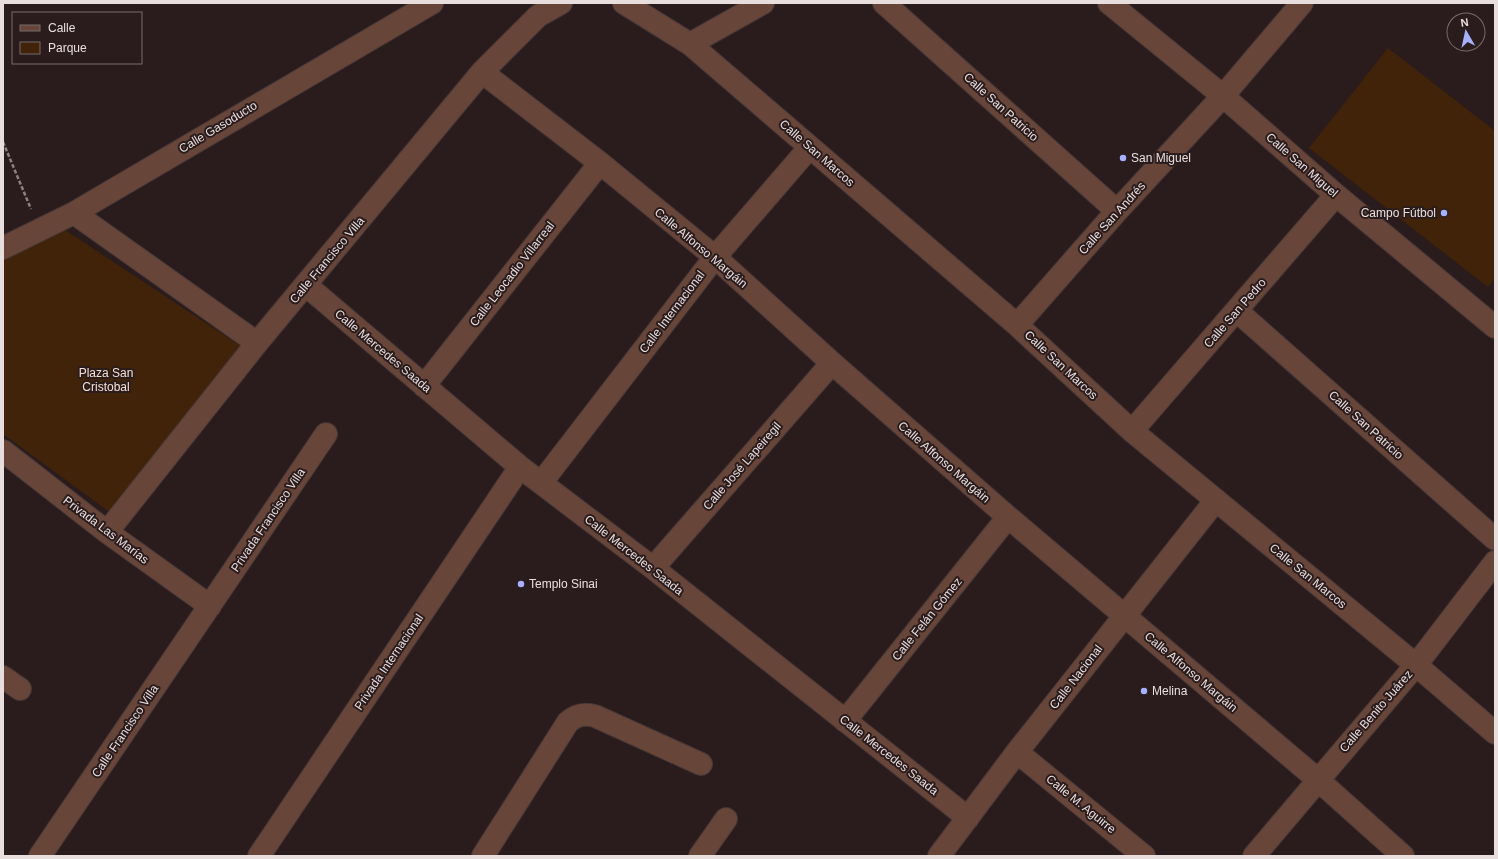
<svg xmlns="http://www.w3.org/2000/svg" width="1498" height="859" viewBox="0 0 1498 859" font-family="Arial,sans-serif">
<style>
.green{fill:#402309}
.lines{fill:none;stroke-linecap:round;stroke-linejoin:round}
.minor-casing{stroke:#453737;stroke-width:24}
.path{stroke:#8c8080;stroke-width:2.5;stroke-dasharray:4 2;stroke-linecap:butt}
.minor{stroke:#684539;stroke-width:22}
.poi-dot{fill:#a5b1fc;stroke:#2a1c1c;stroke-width:1.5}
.labels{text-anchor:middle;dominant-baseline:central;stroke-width:4;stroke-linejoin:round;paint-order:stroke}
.street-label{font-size:12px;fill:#e9dede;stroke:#2a1c1c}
.poi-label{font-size:12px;fill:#e9dede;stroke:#2a1c1c;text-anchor:start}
.park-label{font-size:12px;fill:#f4e0d1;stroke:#2a1c1c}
</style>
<rect width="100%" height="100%" fill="#2a1c1c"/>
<path class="green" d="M1388,48l107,83v147l-7,9 -179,-139z
M59,226l201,133 -138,162 -119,-87v-176z"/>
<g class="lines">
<defs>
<path id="minor" d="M624,3l66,41 327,281 115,106 284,234 79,68
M884,3l233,208
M1109,3l114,93 113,99 159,132
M690,44l73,-41
M482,72l118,91 115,94 117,106 176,154 309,262 86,77
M74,213l183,130
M3,248l71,-35 358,-210
M307,286l213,181 133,101 315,250
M1237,311l258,228
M1017,325l100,-114 106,-115 79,-93
M424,386l176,-223
M1132,431l204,-236
M3,451l104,81 103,74
M541,483l174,-226 95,-110
M107,532l150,-189 225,-271 56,-56 23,-13
M653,568l179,-205
M3,677l17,12
M845,721l163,-204
M1017,752l127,104
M40,856l286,-422
M259,856l261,-389
M483,856l85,-134c8,-7 16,-9 27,-6l106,48
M700,856l26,-37
M939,856l78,-104 199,-252
M1254,856l162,-191 79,-103"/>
</defs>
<use href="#minor" class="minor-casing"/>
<path class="path" d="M3,142l28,67"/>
<use href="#minor" class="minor"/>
</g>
<g class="poi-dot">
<circle cx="1123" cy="158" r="4"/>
<circle cx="1444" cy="213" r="4"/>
<circle cx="521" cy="584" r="4"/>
<circle cx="1144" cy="691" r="4"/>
</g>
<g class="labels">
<g class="street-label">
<text transform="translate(1001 107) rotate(42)">Calle San Patricio</text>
<text transform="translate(218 127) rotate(-31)">Calle Gasoducto</text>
<text transform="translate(817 153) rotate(41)">Calle San Marcos</text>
<text transform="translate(1302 165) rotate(41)">Calle San Miguel</text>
<text transform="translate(1112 218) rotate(-48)">Calle San Andrés</text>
<text transform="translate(701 248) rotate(40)">Calle Alfonso Margáin</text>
<text transform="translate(327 260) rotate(-50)">Calle Francisco Villa</text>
<text transform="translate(512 274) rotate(-52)">Calle Leocadio Villarreal</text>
<text transform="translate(672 312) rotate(-53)">Calle Internacional</text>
<text transform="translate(1235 313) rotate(-49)">Calle San Pedro</text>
<text transform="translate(383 351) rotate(40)">Calle Mercedes Saada</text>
<text transform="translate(1061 365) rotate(43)">Calle San Marcos</text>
<text transform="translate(1366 425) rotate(42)">Calle San Patricio</text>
<text transform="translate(944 462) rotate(41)">Calle Alfonso Margáin</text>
<text transform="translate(742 466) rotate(-49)">Calle José Lapeiregil</text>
<text transform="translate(268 520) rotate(-56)">Privada Francisco Villa</text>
<text transform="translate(106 530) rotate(37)">Privada Las Marías</text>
<text transform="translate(634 555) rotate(38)">Calle Mercedes Saada</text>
<text transform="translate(1308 576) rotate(39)">Calle San Marcos</text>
<text transform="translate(927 619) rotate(-51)">Calle Felán Gómez</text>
<text transform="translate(389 662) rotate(-56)">Privada Internacional</text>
<text transform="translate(1191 672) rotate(40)">Calle Alfonso Margáin</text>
<text transform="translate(1076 677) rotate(-52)">Calle Nacional</text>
<text transform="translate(1376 711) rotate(-49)">Calle Benito Juárez</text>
<text transform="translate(125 731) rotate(-56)">Calle Francisco Villa</text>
<text transform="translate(889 755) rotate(38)">Calle Mercedes Saada</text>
<text transform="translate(1081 804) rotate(39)">Calle M. Aguirre</text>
</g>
<g class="poi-label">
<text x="1131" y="158">San Miguel</text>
<text x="1436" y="213" text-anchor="end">Campo Fútbol</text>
<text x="529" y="584">Templo Sinai</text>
<text x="1152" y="691">Melina</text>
</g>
<g class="park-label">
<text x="106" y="373">Plaza San<tspan x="106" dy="14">Cristobal</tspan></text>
</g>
</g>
<rect width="1498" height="859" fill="none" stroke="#e9dede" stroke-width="8"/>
<rect x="12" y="12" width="130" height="52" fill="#2a1c1c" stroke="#766a6a"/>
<rect x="20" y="25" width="20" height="6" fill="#684539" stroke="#766a6a"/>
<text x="48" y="32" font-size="12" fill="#e9dede">Calle</text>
<rect x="20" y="42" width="20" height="12" fill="#402309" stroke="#766a6a"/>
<text x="48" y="52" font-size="12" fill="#e9dede">Parque</text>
<g transform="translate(1466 32) rotate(351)"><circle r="19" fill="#2a1c1c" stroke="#766a6a"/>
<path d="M0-3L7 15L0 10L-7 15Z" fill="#a5b1fc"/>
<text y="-6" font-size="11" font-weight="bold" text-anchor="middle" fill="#e9dede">N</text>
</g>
</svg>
